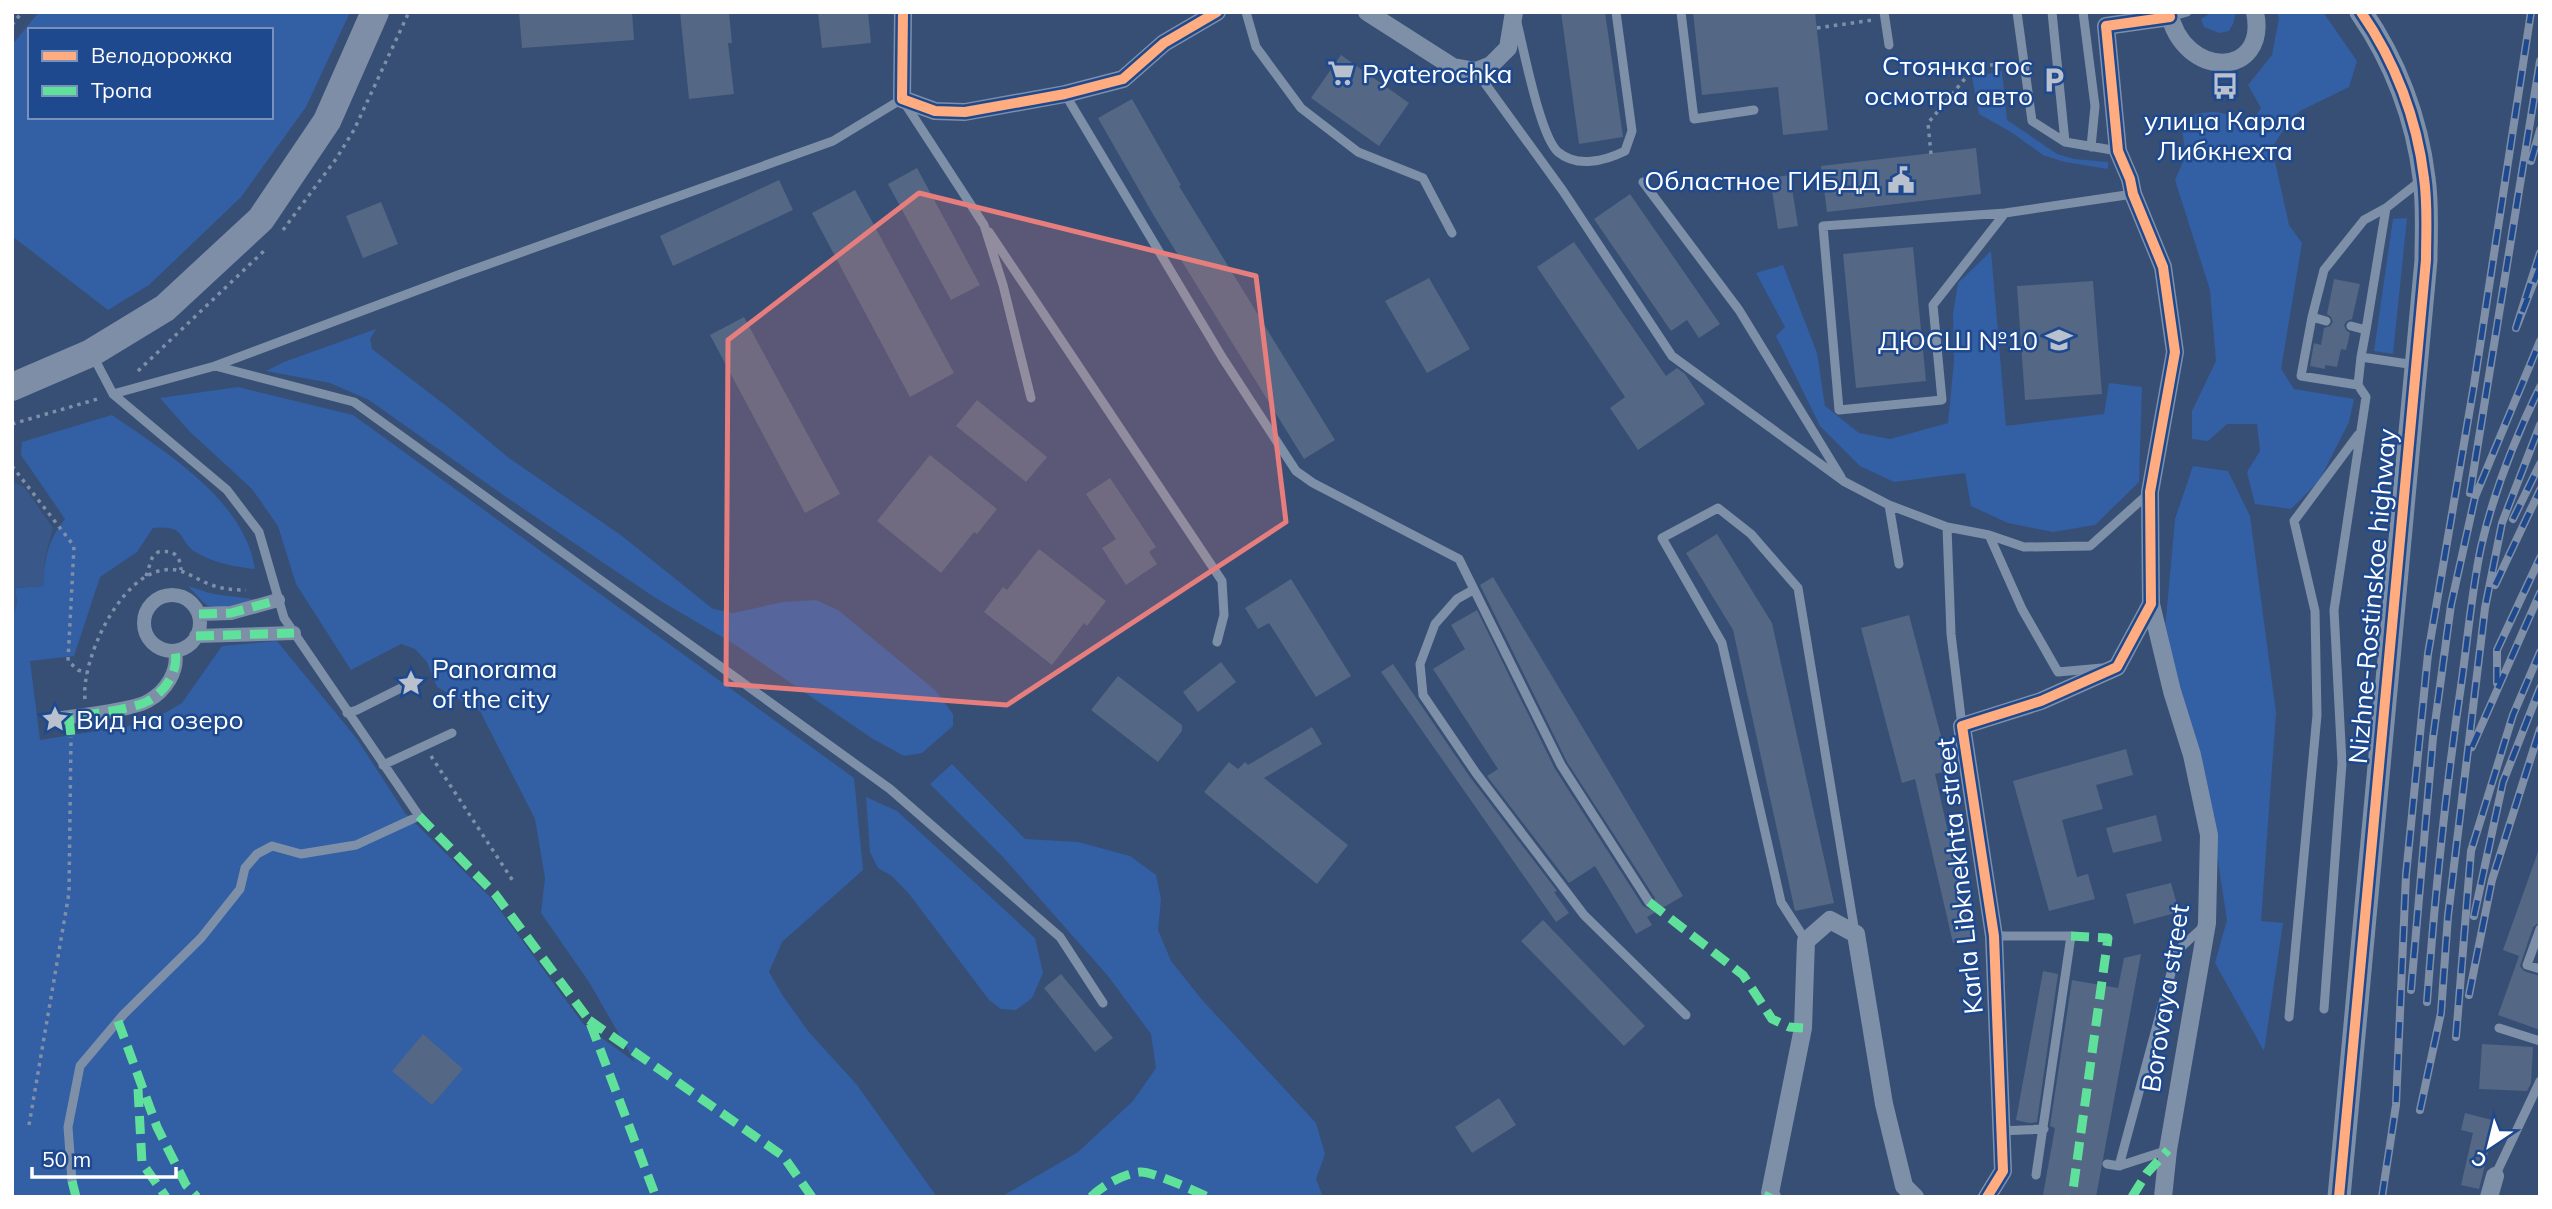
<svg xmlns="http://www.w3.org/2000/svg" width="2552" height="1209" viewBox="0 0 2552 1209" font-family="Mulish,sans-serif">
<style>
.green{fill:#335fa4;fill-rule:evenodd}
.water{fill:#395788}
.building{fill:#546784}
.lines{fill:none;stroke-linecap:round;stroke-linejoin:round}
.path{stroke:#7e90a8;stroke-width:3.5;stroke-dasharray:3.5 5;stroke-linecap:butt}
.service{stroke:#7e90a8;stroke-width:9}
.pedestrian{stroke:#7e90a8;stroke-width:14}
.minor{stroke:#7e90a8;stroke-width:18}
.tertiary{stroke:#7e90a8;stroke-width:23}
.primary{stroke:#7e8ea7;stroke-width:28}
.rail-casing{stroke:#7f8fa7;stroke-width:8}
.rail{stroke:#1e498e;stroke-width:5;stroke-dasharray:16;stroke-linecap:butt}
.quiet{stroke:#60e19b;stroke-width:9;stroke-dasharray:18 9;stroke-linecap:butt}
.cycleway-casing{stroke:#1e498e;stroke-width:15}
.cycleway{stroke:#ffac80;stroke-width:10}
.marked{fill:#e67e7e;fill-opacity:0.2;stroke:#e67e7e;stroke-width:5;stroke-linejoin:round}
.labels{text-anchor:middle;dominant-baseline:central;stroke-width:5;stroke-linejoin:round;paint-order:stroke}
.poi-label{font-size:26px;fill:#fff;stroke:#1e498e;text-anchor:end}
.street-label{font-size:26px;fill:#fff;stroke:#1e498e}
</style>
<rect width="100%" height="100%" fill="#374f75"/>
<path class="green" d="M39,12h311l-44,95 -65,90 -92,88 -41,25 -96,-74v-191zM30,30h241v87h-241z
M2212,12h24l-3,12 -4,7 -10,2 -15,-6 -3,-8z
M2277,12h46l34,49 -8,26 -49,24 -16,18 -12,19 17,77 13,18 -21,126 13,20 60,10 -5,23 -30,59 -28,28 -36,-5 -8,-32 13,-21 -3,-27h-30l-19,17 -16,-2v-28l24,-50 -6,-71 -35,-110 11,-25 -6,-37c33,-8 39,-10 69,7l12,-17 -13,-23 24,-30 7,-37z
M2002,71l5,49 50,34 17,5 34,3v7l-43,-7 -22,-7 -32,-23 -32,-18 -7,-37z
M2407,218l-14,136 -19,-3 19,-132z
M1991,251l15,175 98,-12 5,-31 33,4 -3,95 -44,43 -42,7 -45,-9 -37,-17 -6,-33 -71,9 -34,-16 -40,-40 -44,-90 9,-9 -29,-54 27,-8 34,88 8,53 34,27 31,6 58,-16 6,-61 -1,-48 5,-31z
M376,329l-6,10 2,10 77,59 60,50 113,78 91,73 20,4 50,-11 33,-2 22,10 97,80 18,24v12l-31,27 -18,3 -31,-17 -139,-95 -80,-47 -148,-100 -137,-97 -39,-17 -64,-12 18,-9z
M238,387l115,28 501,363 9,92 -81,72 -13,30 14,24 25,35 49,54 80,112h-925v-576l5,-18 -2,-15 28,-2c2,-29 4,-44 22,-67l-44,-64 1,-13 90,-27c53,37 132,84 143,154 -20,-2 -40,-6 -58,-16 -20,-11 -8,-29 -44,-25l-16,24 -37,25 -26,79 -44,5 10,79 107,-17 35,-20 40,-57 55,-5 80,98 48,74 86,85 93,127 51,37 -46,-80 -48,-69 4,-35 -10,-59 -55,-108 -43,-24 -10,-25 -12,-13 -14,-5 -50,26 -55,-86 -18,-58 -26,-37 -63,-58 -29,-33z
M2193,466l35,5 22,45 26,197 -15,208 22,2 -19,128 -49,-88 12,-43 -19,-124 -43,-167 10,-110z
M188,586l25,8 40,5c-12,4 -38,14 -49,4 -5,-5 -10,-11 -16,-17z
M952,764l73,75 53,3 52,14 26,19 5,24 -3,31 13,31 32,40 113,122 9,31 -9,25 7,18h-322l77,-45 55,-51 23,-33 -5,-34 -43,-58 -106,-120 -72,-72z
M866,797l31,14 138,127 8,35 -11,25 -16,12 -15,-1 -12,-9 -79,-105 -18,-19 -14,-8 -8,-16z"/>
<path class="water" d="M12,482l12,5 29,41 -8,29 -2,29 -28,2 2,15 -5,18z"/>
<path class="building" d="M519,12h113l2,28 -112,8z
M680,12h49l3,31h-4l6,51 -45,5z
M818,12h50l3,31 -49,5z
M1561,12h44l18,125 -44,7z
M1693,12h122l13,118 -45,5 -5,-48 -76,8z
M1341,55l68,48 -30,43 -68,-48z
M1132,99l49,86 -2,1 156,254 -31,19 -150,-243 -56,-98z
M1976,148l5,46 -154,18 -6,-46z
M917,168l63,117 -29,15 -63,-116z
M1790,175l8,51 -20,3 -8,-51z
M779,180l14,30 -120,56 -13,-30z
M855,190l99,183 -44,24 -98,-184z
M1630,194l90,130 -21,14 -12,-18 -16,11 -77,-112z
M381,202l17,42 -35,14 -17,-42z
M1574,242l92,134 11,-8 8,6 20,30 -67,46 -28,-42 15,-11 -88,-130z
M1913,247l13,134 -70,7 -13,-134z
M1429,278l41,71 -43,24 -42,-72z
M2334,279l26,5 -8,35 -5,2 -3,4 2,5 4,3 -4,17 -5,-1 -4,18 -12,-2v4l-15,-3 4,-23 7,2 3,-17 6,-2 3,-4 -2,-5 -4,-3z
M2093,281l9,113 -77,6 -8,-114z
M744,317l96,177 -35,19 -95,-178z
M977,400l70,57 -21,25 -70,-56z
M930,455l67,54 -20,25 -3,-2 -33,41 -64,-52z
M1110,478l46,69 -7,5 8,12 -31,21 -24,-37 14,-9 -30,-45z
M1717,534l55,89 62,280 -39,8 -62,-281 -47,-77z
M1039,549l67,52 -19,25 -3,-3 -32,42 -68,-53 19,-25 4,3z
M1493,577l190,319 -36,21 5,8 -16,9 -41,-68 -26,17 -82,-107 11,-7 -65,-100 32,-20 -14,-24 26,-15 78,159 88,137 6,3 4,-2 2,-9 -88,-136 -87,-177z
M1291,579l60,97 -35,21 -47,-74 -11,6 -13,-21z
M1909,615l41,155 -15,4 37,165 -19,4 -38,-164 -13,4 -41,-155z
M1221,662l15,20 -38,30 -15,-20z
M1393,664l77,113 87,114 -3,1 15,21 -13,9 -175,-250z
M1118,676l64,49v6l-24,31 -67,-52z
M1312,727l10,17 -58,34 84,67 -31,39 -113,-92 25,-30 9,7 7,-7 3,3z
M2126,749l7,26 -37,10 7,24 -41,11 15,57 11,-3 7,25 -46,12 -36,-130z
M2156,815l6,26 -49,12 -7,-25z
M2538,852l2,1v69l-7,5 -13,39 4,5 16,5v54l-42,-15 21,-59 -16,-6z
M2171,883l8,29 -45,12 -8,-30z
M1543,920l102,106 -21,20 -103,-105z
M2141,954l-45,243 -53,-2 12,-67 -5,-2 22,-146 46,8 6,-30z
M2043,971l15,3 -21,148 -8,1 -13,-3z
M1061,974l52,64 -18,14 -51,-64z
M423,1034l40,35 -31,36 -40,-34z
M2482,1044l51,3 -2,36 -4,8 -48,-2z
M1499,1098l17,27 -44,28 -17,-26z
M2465,1113l31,8 -17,68 -18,-4 12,-52 -12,-3z"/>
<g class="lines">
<path class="path" d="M12,25l10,-13
M1817,28l56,-8
M1931,154l-3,-31 45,-54 32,-7
M283,230l53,-71 18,-29 55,-118
M138,371l128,-122
M12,424l89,-26
M12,466l62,80 -6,115 10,9 9,3
M146,576l6,-18 6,-6c15,-2 22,2 23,18
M85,699c-4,-39 35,-124 79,-129 18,-3 29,8 45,14 12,5 24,6 37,6
M431,756l84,128
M29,1125l40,-232 2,-156"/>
<path class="service" d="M1246,12l10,35 45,61 57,44 65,26 29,55
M1681,12l13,107 60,-9
M1884,12l5,33
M2017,12l15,109 33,21
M2052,12l13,130 53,9
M2083,12l12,94 -4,41
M2170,17l17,-5
M1517,23c7,27 23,113 41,129 19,16 47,9 67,-1l7,-20 -16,-119
M1476,71l87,120 109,165 173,126 44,23 58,22 42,8 35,12 66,-1 58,-52
M1065,94l157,263 74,114 17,12 146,76 102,206 88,137
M1643,182l96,128 102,167
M2005,213l-72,92 9,95 -103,10 -16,-184 182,-13 128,-19
M989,232l233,349 2,34 -7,27
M2312,317l-11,59 57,9 3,-28
M2326,321l-14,-4 12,-47 40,-50 22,-12 37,-29
M2351,326l15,4 -5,27 54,8
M2366,330l20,-122
M93,356l20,38 102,-28 139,36 536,387 170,148 43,66
M215,366l243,-91 375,-134 69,-42 82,126 19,60 28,113
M1889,505l10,59
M1947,527l4,107 11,92
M1989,535l33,74 36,63 44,-4
M1473,590l-16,9 -22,25 -15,40 3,31 53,78 108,142 102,100
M347,713l10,-3 54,-27
M383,765l69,-32
M2540,929l-13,36 13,4
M1994,936h77l-35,239
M1806,941l-25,-39 -59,-259 -60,-105 56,-30 33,26 47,54 57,345
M2324,1009l18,-246 -8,-153 32,-213 -8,-12
M2289,1017l28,-302 -2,-104 -21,-90 64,-86
M2499,1028l41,13
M2001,1131l43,-2
M2107,1164l12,2 58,-215 27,-25
M2119,1166l49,-16
M2495,1176l45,-95
M72,1181l-4,-54 12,-61 43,-51 78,-77 39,-49 5,-21 12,-14 15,-8 29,8 55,-9 63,-29 -135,-198 -25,-86 -32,-42 -114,-96"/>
<path class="pedestrian" d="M144 623a28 28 0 1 1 56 0a28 28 0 1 1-56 0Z
M199,614l32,-1 47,-13
M196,636l98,-3
M55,719c20,-3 78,-9 93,-18 18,-10 31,-30 27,-50"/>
<path class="minor" d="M903,12l-1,87 33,12 30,1 100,-18 58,-15 41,-36 53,-31
M1367,12l86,55 23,4 15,-6 17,-17 6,-36
M2169,12c14,68 100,67 86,0
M2151,604l21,87 20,64 17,80 -2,88 -39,227 -5,47
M1772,1197l-2,-4 33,-165 3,-87 24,-21 26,14 28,170 20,82 11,11
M1987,1197l16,-26 -9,-235 -32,-210 79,-25 76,-34 34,-63 -1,-112 25,-140 -12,-85 -30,-73 -3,-15 -12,-28 -12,-125 64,-9
M2489,1197l6,-21"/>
<path class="tertiary" d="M2339,1197l87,-937c0,-27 2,-55 -2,-82 -7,-59 -29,-117 -63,-166"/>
<path class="primary" d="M12,387l79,-34 74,-45 96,-89 66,-98 48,-109"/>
<defs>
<path id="rail" d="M2531,161l9,-31
M2540,253l-24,75 24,-62
M2470,493l70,-432
M2513,519l27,-55
M2495,585l45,-95
M2497,683v-33l43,-92
M2472,747l68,-154
M2474,916l29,-134 37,-94
M2411,990l22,-252 18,-133 24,-108 65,-156
M2469,995l23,-115 48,-151
M2427,1002c8,-108 19,-216 35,-323 6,-44 10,-89 19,-132 13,-56 34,-109 59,-160
M2456,1037l15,-186 42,-136 27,-63
M2420,1110l21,-97 7,-97 37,-308 17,-85 38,-98
M2382,1197l14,-92 10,-230 22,-221 46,-269 57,-373"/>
</defs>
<use href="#rail" class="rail-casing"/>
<use href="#rail" class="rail"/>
<path class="quiet" d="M199,614l32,-1 47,-13
M196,636l98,-3
M69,717l2,20
M55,719c20,-3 78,-9 93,-18 18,-10 31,-30 27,-50
M419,816l76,78 94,126 67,177
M1649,902l94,73 29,44 17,8 14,1
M2071,936l37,2 -36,259
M589,1020l194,136 29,41
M118,1021l39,106 29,58 11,12
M138,1089l4,74 24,34
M72,1181l4,16
M1091,1197c12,-12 32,-23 49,-25 12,-1 55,19 68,25
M1768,1197l2,-4
M2132,1197l15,-24 21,-23"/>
<defs>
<path id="cycleway" d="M903,12l-1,87 33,12 30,1 100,-18 58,-15 41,-36 53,-31
M1987,1197l16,-26 -9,-235 -32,-210 79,-25 76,-34 34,-63 -1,-112 25,-140 -12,-85 -30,-73 -3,-15 -12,-28 -12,-125 64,-9 -1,-5
M2339,1197l87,-937c0,-27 2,-55 -2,-82 -7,-59 -29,-117 -63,-166"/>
</defs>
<use href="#cycleway" class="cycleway-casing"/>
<use href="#cycleway" class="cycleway"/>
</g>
<path class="marked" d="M919,193l337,83 30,246 -279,183 -281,-21 2,-344z"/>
<defs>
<symbol id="supermarket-bare" viewBox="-9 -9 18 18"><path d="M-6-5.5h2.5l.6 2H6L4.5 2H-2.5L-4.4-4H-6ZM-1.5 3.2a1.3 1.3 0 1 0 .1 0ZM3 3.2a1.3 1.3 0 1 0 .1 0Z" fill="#b9c1cf" stroke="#1e498e" stroke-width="2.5" paint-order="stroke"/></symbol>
<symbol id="parking-bare" viewBox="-9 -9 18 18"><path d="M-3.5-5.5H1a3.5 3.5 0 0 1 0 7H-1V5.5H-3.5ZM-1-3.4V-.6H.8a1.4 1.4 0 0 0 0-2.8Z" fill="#b9c1cf" stroke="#1e498e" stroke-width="2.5" paint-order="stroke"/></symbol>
<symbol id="bus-bare" viewBox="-9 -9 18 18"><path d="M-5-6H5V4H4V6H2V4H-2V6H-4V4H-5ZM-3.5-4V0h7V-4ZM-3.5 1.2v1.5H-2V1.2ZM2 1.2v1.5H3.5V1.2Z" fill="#b9c1cf" stroke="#1e498e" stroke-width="2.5" paint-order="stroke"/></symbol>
<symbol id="civic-bare" viewBox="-9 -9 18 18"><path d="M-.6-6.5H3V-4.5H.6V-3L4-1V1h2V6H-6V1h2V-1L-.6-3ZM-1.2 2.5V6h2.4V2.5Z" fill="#b9c1cf" stroke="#1e498e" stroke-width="2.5" paint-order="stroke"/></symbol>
<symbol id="school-bare" viewBox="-9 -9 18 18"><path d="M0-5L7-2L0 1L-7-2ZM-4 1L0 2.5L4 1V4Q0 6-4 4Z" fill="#b9c1cf" stroke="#1e498e" stroke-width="2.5" paint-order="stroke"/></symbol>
<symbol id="sight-bare" viewBox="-9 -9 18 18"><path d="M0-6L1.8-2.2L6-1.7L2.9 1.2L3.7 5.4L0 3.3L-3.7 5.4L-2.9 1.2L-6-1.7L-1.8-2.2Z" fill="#b9c1cf" stroke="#1e498e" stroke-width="2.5" paint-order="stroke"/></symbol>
</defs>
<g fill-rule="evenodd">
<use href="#supermarket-bare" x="1322" y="54" width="38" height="38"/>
<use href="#parking-bare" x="2035" y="61" width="38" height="38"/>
<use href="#bus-bare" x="2206" y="67" width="38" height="38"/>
<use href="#civic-bare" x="1882" y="161" width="38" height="38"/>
<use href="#school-bare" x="2040" y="321" width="38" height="38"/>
<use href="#sight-bare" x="392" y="664" width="38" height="38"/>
<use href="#sight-bare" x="36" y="700" width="38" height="38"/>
</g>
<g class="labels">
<g class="poi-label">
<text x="2033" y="65">Стоянка гос<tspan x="2033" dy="30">осмотра авто</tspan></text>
<text x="1362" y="73" text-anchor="start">Pyaterochka</text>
<text x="2225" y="120" text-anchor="middle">улица Карла<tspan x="2225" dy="30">Либкнехта</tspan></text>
<text x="1880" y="180">Областное ГИБДД</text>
<text x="2038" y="340">ДЮСШ №10</text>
<text x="432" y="668" text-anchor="start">Panorama<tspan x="432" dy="30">of the city</tspan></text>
<text x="76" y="719" text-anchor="start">Вид на озеро</text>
</g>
<g class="street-label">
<text transform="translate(2372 596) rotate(-85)">Nizhne-Rostinskoe highway</text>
<text transform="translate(1959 876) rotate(-96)">Karla Libknekhta street</text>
<text transform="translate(2165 998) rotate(-81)">Borovaya street</text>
</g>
</g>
<rect width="2552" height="1209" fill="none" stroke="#ffffff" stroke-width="28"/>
<rect x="28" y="28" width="245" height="91" fill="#1e498e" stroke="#7892bb" stroke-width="2"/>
<rect x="42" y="51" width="35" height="10" fill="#ffac80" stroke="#7892bb" stroke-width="2"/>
<text x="91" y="63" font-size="21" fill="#ffffff">Велодорожка</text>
<rect x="42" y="86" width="35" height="10" fill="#60e19b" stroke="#7892bb" stroke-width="2"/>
<text x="91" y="98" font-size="21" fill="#ffffff">Тропа</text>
<g transform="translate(2489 1146) rotate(215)" stroke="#1e498e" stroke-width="5" paint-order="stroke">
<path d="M0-5L12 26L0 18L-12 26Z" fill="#ffffff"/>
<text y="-10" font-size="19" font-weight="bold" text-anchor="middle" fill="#ffffff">С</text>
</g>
<path d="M32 1167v10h144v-10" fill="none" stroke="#ffffff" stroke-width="3.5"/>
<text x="42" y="1167" font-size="21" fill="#ffffff" stroke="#1e498e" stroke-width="5" paint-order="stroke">50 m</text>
</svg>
